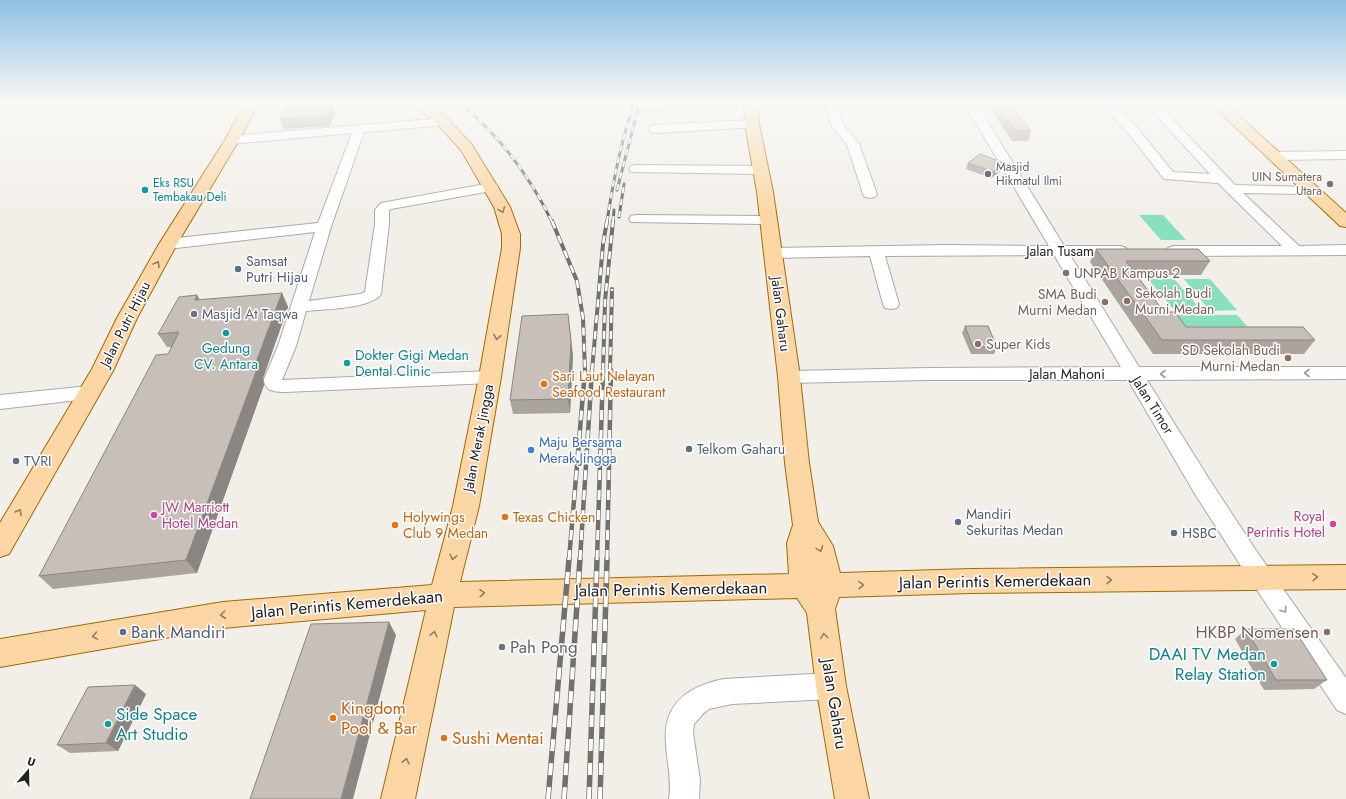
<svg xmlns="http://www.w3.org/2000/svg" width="1346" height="799" viewBox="0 0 1346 799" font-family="Jost,sans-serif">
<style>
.pitch{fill:#88e0be}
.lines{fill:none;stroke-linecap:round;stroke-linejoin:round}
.minor-casing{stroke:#a9a9a9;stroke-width:2}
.major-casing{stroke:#a06b00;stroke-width:2}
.minor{fill:#fff;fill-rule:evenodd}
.major{fill:#fcd6a4;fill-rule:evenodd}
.rail-far3-casing{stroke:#707070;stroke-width:3}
.rail-far2-casing{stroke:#707070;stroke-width:4}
.rail-far1-casing{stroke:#707070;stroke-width:4.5}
.rail-casing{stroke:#707070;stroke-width:5.5}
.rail-far3{stroke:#fff;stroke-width:2;stroke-dasharray:6;stroke-linecap:butt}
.rail-far2{stroke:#fff;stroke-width:2.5;stroke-dasharray:8;stroke-linecap:butt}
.rail-far1{stroke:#fff;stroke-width:3;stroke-dasharray:10;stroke-linecap:butt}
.rail{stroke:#fff;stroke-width:4;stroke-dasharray:12;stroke-linecap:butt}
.wall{fill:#aba49e}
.shaded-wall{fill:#8b8681}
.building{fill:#c7bfb8;stroke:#8b8681}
.oneway{stroke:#8f7c63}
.oneway2{stroke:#9c9c9c}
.worship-dot{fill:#6b7280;stroke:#fff;stroke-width:1.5}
.education-dot{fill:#8d6e63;stroke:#fff;stroke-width:1.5}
.culture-dot{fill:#0f9aa8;stroke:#fff;stroke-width:1.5}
.service-dot{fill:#5c6f8a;stroke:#fff;stroke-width:1.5}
.food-dot{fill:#e8710a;stroke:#fff;stroke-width:1.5}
.shop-dot{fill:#3f7fe0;stroke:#fff;stroke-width:1.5}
.hotel-dot{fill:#d1479c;stroke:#fff;stroke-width:1.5}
.labels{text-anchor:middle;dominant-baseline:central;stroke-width:3;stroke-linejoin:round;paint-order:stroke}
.far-worship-label{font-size:12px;fill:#5b616d;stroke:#fff;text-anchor:start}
.far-education-label{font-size:12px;fill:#785e54;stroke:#fff;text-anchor:end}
.far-culture-label{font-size:12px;fill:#0d838f;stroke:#fff;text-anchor:start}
.street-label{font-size:14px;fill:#222;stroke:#fff}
.service-label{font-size:14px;fill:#4e5e75;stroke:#fff;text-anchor:start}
.education-label{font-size:14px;fill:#785e54;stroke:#fff;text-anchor:start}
.worship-label{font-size:14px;fill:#5b616d;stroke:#fff;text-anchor:start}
.culture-label{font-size:14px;fill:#0d838f;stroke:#fff}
.food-label{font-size:14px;fill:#c56008;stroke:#fff;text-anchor:start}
.shop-label{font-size:14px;fill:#366cbe;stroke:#fff;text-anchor:start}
.hotel-label{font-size:14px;fill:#b23c85;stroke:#fff;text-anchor:start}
.near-street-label{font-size:17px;fill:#222;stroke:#fff}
.near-service-label{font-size:17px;fill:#4e5e75;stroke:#fff;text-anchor:start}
.near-education-label{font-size:17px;fill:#785e54;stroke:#fff;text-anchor:end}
.near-worship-label{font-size:17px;fill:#5b616d;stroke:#fff;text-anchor:start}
.near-culture-label{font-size:17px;fill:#0d838f;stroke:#fff;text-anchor:end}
.near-food-label{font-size:17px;fill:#c56008;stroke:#fff;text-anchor:start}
</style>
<rect width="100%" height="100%" fill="#f2efe9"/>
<path class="pitch" d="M1139,215h24l23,25h-25z
M1148,279h26l28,32h-27z
M1184,279h26l27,31 -27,1z
M1176,315h61l16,18h-63z"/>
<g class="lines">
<defs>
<path id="minor" d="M639,103h68l-6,3 -54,4 -7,-2 -2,-2z
M825,103h12l6,21 16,20 18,50 -2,3 -5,1 -5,-1 -2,-3 -16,-49 -16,-20z
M964,103h12l88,143h57l5,2 3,3 -3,3 -5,2 -51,-1 69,112h207v12l-199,1 64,102 46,70 89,126v36l-9,-4 -96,-144 -46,-72 -67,-114h-200l-139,3 -7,-2 -2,-4 2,-4 7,-2 139,-3 193,-1 -67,-112 -169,1 14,48 -2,4 -6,1 -6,-1 -2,-4 -13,-48 -97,2 -5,-2 -3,-3 3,-3 5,-2 173,-3 103,1z
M1100,103h12l26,26 35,43 37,2 -65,-71h12l78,82 80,2 2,3 -2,3 -5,1 -67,-1 56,53 47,-1v10l-173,1 -5,-2 -3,-3 3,-3 5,-2h109l-64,-63 -54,-4 -34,-44z
M443,118l4,1 2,3 -2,3 -83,7 -33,95 -22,74 51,-7 5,-2 10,-68v-14l6,-7 110,-20 5,1 2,3 -2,3 -5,1 -100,18 -2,2v13l-8,70c-10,15 -57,15 -75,17l-10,35 -14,34 208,-9 7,2 2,4 -2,4 -7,2 -205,9c-10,0 -21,-1 -21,-13l14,-33 37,-114 -147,17 -5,-2 -3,-3 3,-3 5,-2 150,-16 34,-90 -120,11 -4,-1 -2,-3 2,-3 4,-1z
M752,120l4,1 2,3 -2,3 -101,6 -4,-1 -2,-3 2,-3 4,-1z
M1346,151v8l-72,1 -5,-1 -1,-3 1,-3 5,-1z
M636,165l125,1 5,1 2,3 -2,3 -5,1 -130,-2 -2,-3 2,-3z
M636,215l132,1 5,1 2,3 -2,3 -5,1 -137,-2 -2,-3 2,-3z
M89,386l7,2 2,5 -2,5 -96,11v-14z
M831,673l9,4 4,9 -4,9 -9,4 -99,5 -23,5 -5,4 -10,11 -1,9 7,47 -1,19h-30c3,-19 -2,-36 -3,-55 -4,-41 23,-58 58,-65z"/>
<path id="major" d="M245,103h14l-20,37 -62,104 -40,74 -23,51 -105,185 -9,3v-34l92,-154 25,-51 42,-74 66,-104z
M412,103h15l21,16 24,26 38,62 10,27v14l-19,129 -22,129 -19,76 329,-8 -2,-31 6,-18 -8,-62 -7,-86 -21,-185 -12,-68 -1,-21h14l1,21 14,68 27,185 9,86 9,59 15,24 7,27 131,-4 375,-4v24l-375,4 -132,4 -4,12 11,77 23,113h-34l-19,-113 -9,-73 -10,-15 -343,9 -39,192h-34l45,-189 -203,18 -223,39v-28l223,-37 209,-17 21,-79 26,-129 23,-129v-14l-8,-27 -33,-57 -23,-25z
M1210,103h15l121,110v14l-6,-1z"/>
</defs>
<use href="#minor" class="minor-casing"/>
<use href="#major" class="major-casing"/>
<use href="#minor" class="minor"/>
<use href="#major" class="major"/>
<defs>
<path id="rail-far3" d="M461,103c39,34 69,73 91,119
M617,190l21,-81
M619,217l5,-33
M607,222c6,-41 14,-80 27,-119
M613,222l1,-12"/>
<path id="rail-far2" d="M552,221l25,60 6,37 2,53
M592,371l11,-127 4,-23
M603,371l2,-70 8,-80
M610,371l2,-82"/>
<path id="rail-far1" d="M569,560l16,-190
M580,560l12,-190
M597,560l6,-190
M607,560l4,-190"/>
<path id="rail" d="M548,799l21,-240
M564,799l16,-240
M589,799l8,-240
M600,799l7,-240"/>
</defs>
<use href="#rail-far3" class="rail-far3-casing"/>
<use href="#rail-far2" class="rail-far2-casing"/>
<use href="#rail-far1" class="rail-far1-casing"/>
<use href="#rail" class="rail-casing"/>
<use href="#rail-far3" class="rail-far3"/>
<use href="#rail-far2" class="rail-far2"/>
<use href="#rail-far1" class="rail-far1"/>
<use href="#rail" class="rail"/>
</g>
<path class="wall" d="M995,103h15l21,28 -3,10h-16l-20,-30z
M1280,103h66v1z
M335,112l-5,14 -46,3 -4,-10z
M968,163l34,7 -11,8 -25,-9z
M1096,249l114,12 -9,14h-65l28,37 22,15 129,13 -11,14h-151l-63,-92z
M282,293l6,14 -25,71 1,7 -67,188 -144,16 -14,-13 133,-229h-5l-9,-13 41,-34z
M965,326l32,21 -3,7h-23l-9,-21z
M573,355l-3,58 -57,1 -3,-14z
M1246,629l81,51 -13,9 -50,1 -29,-51z
M146,694l-28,57 -48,2 -13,-8z"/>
<path class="shaded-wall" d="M332,103l3,9 -5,14 -3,-9z
M1004,163l-2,7 -11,8 2,-6z
M282,293l6,14 -25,71 1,7 -67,188 -11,-13 69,-195z
M197,295l8,14 -10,-9z
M568,314l5,41 -3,58 -2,-14z
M389,622l7,13 -43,164h-12z
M135,685l11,9 -28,57 -12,-8z"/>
<path class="building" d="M329,103h3l-5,14 -47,2 6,-12z
M995,103h15l21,28h-16z
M980,154l24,9 -11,9 -25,-9z
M1096,249h102l12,12h-84l38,51h11l11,15h117l12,13h-153z
M282,293l-27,72 1,7 -70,188 -147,16 117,-221 12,-1 11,-22 -21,2 21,-37 18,-2 -2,5z
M568,314l3,27 -3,58 -58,1 12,-84z
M965,326h23l9,21h-24z
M389,622l-48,177h-91l61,-175z
M1246,629h48l33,51h-51z
M135,685l-29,58 -49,2 31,-58z"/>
<defs><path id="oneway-chevron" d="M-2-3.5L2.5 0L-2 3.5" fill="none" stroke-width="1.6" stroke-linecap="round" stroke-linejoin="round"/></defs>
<g class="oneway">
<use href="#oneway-chevron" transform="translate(502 210) rotate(68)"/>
<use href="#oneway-chevron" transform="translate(157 264) rotate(-61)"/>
<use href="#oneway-chevron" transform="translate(497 337) rotate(99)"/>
<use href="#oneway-chevron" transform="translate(19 512) rotate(-61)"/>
<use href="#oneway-chevron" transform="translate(820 549) rotate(69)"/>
<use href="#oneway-chevron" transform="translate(453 557) rotate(104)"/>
<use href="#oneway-chevron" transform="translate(1315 577) rotate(-1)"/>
<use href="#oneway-chevron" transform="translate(1109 580) rotate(-1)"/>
<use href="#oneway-chevron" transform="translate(861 585) rotate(-2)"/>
<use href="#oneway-chevron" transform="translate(482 593) rotate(-1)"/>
<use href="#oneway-chevron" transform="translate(223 615) rotate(173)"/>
<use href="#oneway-chevron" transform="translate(434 634) rotate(-77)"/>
<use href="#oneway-chevron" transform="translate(95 636) rotate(170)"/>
<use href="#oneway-chevron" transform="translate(824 636) rotate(-98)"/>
<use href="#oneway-chevron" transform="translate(406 761) rotate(-77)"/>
</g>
<g class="oneway2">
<use href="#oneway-chevron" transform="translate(1307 373) rotate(180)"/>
<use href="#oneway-chevron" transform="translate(1163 374) rotate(180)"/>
<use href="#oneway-chevron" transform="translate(1284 610) rotate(56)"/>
</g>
<linearGradient id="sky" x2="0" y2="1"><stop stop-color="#8fc0e4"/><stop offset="0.48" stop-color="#f9f8f5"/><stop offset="1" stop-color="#f9f8f5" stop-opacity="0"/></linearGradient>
<rect width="1346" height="215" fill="url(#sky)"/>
<g class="worship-dot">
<circle cx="988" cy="174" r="4"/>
<circle cx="194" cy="314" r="4"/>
<circle cx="502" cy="647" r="4"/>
</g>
<g class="education-dot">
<circle cx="1330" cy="184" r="4"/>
<circle cx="1066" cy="273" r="4"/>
<circle cx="1127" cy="301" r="4"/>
<circle cx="1105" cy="302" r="4"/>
<circle cx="978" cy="344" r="4"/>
<circle cx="1288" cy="358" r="4"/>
<circle cx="1327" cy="632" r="4"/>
</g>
<g class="culture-dot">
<circle cx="145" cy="190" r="4"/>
<circle cx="226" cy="333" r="4"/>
<circle cx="347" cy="363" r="4"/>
<circle cx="1274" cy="664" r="4"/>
<circle cx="108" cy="724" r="4"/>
</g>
<g class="service-dot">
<circle cx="238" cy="269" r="4"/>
<circle cx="689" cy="449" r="4"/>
<circle cx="16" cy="461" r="4"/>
<circle cx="958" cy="522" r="4"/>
<circle cx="1174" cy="533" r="4"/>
<circle cx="123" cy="632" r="4"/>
</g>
<g class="food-dot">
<circle cx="544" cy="384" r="4"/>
<circle cx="505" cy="517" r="4"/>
<circle cx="395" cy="525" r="4"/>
<circle cx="333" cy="718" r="4"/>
<circle cx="444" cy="738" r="4"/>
</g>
<circle class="shop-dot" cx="531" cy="450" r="4"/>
<g class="hotel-dot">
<circle cx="154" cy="515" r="4"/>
<circle cx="1333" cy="524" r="4"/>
</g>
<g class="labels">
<g class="far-worship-label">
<text x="996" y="167">Masjid<tspan x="996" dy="14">Hikmatul Ilmi</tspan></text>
</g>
<g class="far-education-label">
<text x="1322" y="177">UIN Sumatera<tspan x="1322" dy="14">Utara</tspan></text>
</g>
<g class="far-culture-label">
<text x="153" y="183">Eks RSU<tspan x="153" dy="14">Tembakau Deli</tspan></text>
</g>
<g class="street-label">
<text x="1060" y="251">Jalan Tusam</text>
<text transform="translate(781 314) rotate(83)">Jalan Gaharu</text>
<text transform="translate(125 324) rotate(-63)">Jalan Putri Hijau</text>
<text x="1067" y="374">Jalan Mahoni</text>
<text transform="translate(1153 405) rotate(58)">Jalan Timor</text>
<text transform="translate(478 438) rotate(-79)">Jalan Merak Jingga</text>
</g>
<g class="service-label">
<text x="246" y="261">Samsat<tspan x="246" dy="16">Putri Hijau</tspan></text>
<text x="697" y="449">Telkom Gaharu</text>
<text x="24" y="461">TVRI</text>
<text x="966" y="514">Mandiri<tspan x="966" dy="16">Sekuritas Medan</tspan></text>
<text x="1182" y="533">HSBC</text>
</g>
<g class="education-label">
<text x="1074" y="273">UNPAB Kampus 2</text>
<text x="1135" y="293">Sekolah Budi<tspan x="1135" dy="16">Murni Medan</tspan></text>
<text x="1097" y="294" text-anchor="end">SMA Budi<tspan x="1097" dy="16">Murni Medan</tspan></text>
<text x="986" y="344">Super Kids</text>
<text x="1280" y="350" text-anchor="end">SD Sekolah Budi<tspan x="1280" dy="16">Murni Medan</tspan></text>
</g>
<g class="worship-label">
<text x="202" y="314">Masjid At Taqwa</text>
</g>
<g class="culture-label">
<text x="226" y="348">Gedung<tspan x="226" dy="16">CV. Antara</tspan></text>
<text x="355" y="355" text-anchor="start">Dokter Gigi Medan<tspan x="355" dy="16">Dental Clinic</tspan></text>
</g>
<g class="food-label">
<text x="552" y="376">Sari Laut Nelayan<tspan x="552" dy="16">Seafood Restaurant</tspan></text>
<text x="403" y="517">Holywings<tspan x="403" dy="16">Club 9 Medan</tspan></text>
<text x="513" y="517">Texas Chicken</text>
</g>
<g class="shop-label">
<text x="539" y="442">Maju Bersama<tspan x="539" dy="16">Merak Jingga</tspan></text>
</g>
<g class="hotel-label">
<text x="162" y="507">JW Marriott<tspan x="162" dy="16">Hotel Medan</tspan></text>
<text x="1325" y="516" text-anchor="end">Royal<tspan x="1325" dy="16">Perintis Hotel</tspan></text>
</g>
<g class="near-street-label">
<text transform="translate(995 581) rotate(-1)">Jalan Perintis Kemerdekaan</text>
<text transform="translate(671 589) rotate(-1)">Jalan Perintis Kemerdekaan</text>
<text transform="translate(347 604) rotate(-5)">Jalan Perintis Kemerdekaan</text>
<text transform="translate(835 704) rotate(81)">Jalan Gaharu</text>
</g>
<g class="near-service-label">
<text x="131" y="632">Bank Mandiri</text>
</g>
<g class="near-education-label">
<text x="1319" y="632">HKBP Nomensen</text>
</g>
<g class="near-worship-label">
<text x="510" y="647">Pah Pong</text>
</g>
<g class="near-culture-label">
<text x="1266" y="654">DAAI TV Medan<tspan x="1266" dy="20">Relay Station</tspan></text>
<text x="116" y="714" text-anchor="start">Side Space<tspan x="116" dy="20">Art Studio</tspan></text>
</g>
<g class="near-food-label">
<text x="341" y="708">Kingdom<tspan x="341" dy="20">Pool &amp; Bar</tspan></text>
<text x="452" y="738">Sushi Mentai</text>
</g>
</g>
<g transform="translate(28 771) rotate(20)" stroke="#ffffff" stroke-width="3" paint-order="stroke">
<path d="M0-3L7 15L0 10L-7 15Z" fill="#222222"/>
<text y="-6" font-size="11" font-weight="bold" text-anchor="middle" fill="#222222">U</text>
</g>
</svg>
